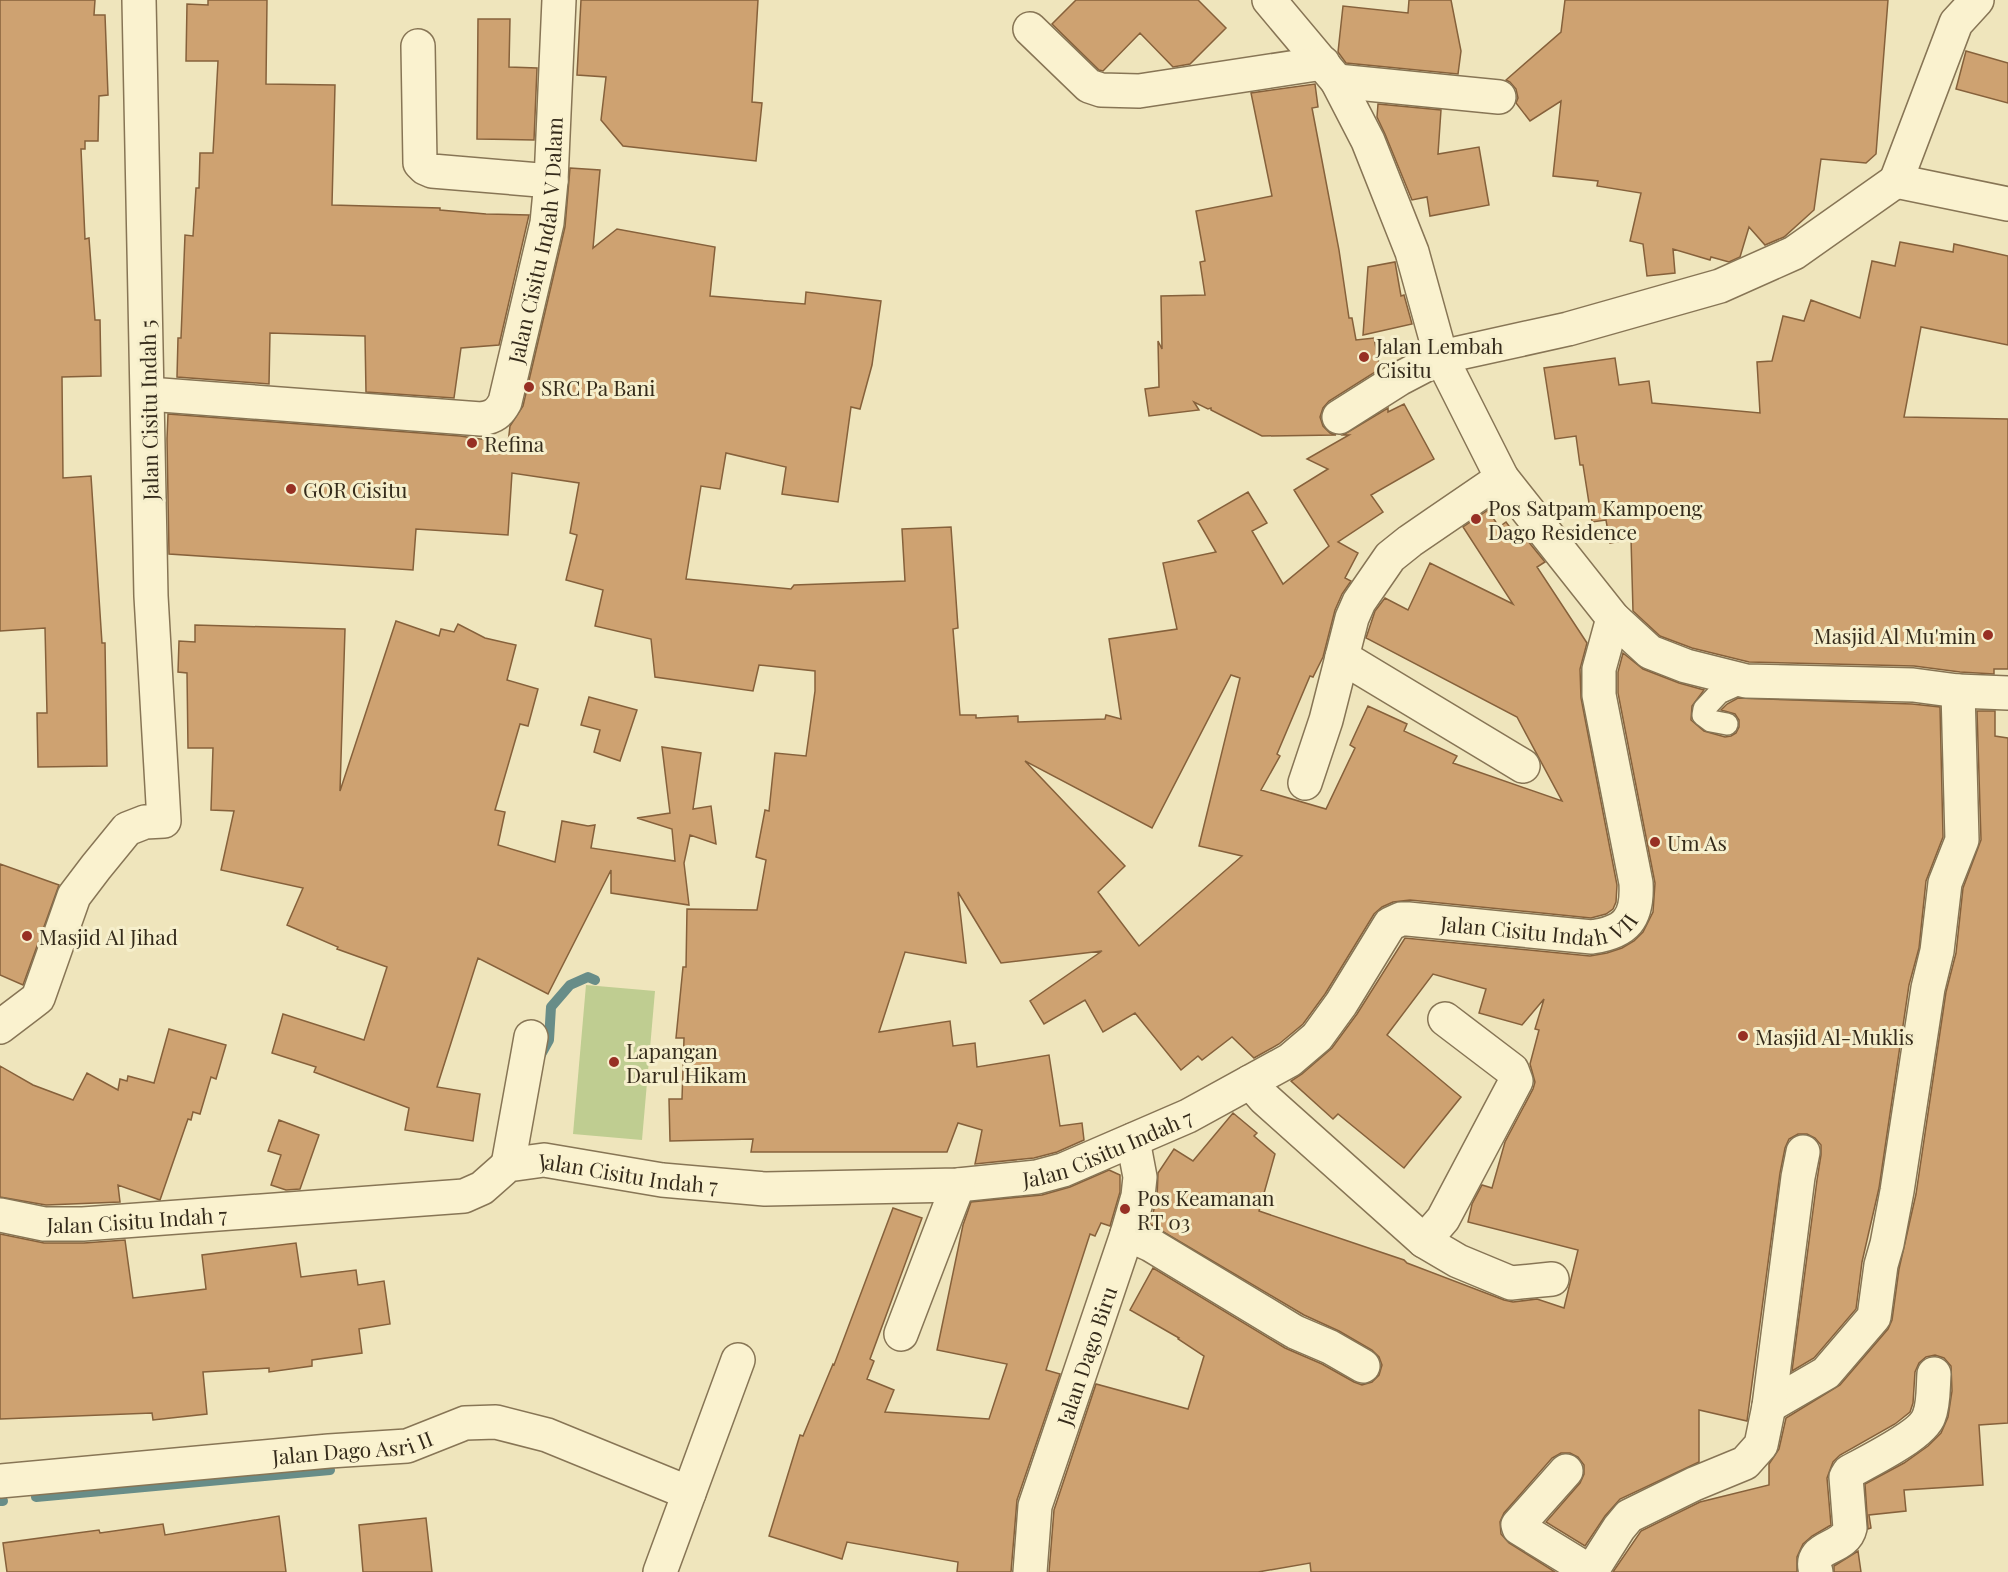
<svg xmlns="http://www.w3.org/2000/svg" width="2008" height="1572" viewBox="0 0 2008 1572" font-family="'Playfair Display',serif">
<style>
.green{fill:#bfcd91}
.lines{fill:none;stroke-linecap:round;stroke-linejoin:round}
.stream{stroke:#688d88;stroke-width:10}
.building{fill:#cea271;stroke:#86613b;stroke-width:1.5;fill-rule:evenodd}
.service-casing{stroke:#877555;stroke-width:24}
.minor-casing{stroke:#877555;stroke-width:36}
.service{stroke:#faf2cf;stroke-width:21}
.minor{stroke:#faf2cf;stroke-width:33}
.poi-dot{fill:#973024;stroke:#f6efcc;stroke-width:2}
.labels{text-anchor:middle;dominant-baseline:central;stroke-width:6;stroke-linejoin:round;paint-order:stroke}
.street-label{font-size:21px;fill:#352b1b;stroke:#f6efcc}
.poi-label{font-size:21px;fill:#352b1b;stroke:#f6efcc;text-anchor:start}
</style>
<rect width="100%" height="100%" fill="#efe5bc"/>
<path class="green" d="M586,985l69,6 -13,149 -69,-6z"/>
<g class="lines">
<path class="stream" d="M539,1058l10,-18 2,-33 19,-22 18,-8 7,3
M36,1497l294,-27
M0,1501h3"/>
</g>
<path class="building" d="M0,0h95l-1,15h11l3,80 -9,1 -1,45h-13v8h-4l4,90 4,-1 6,82h5l1,56 -39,1 1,101 28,-2 11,167h3l2,123 -69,1 -1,-54h10l-2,-85 -45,3z
M208,0h59l-1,84 69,1 -3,120 108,3v2l46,4 43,1 -30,130 -38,3 -7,50 -88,-6 -1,-56 -95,-3 -1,51 -92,-7 1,-39h3l4,-103 8,1 3,-48h3l1,-35h13l5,-92h-32l1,-57 21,1z
M581,0h177l-6,102 10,1 -6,58 -133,-15 -22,-26 5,-43 -29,-2z
M1076,0h122l28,28 -36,36 -17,3 -33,-34 -37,38 -4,-1 -47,-46z
M1409,0h42l10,51 -3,23 -112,-11 -8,-11 5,-46 65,7z
M1565,0h323l-12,154 -10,9 -45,-4 -7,51 -30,27 -19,8 -16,-18 -9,30 -11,5 -18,-5 -1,3 -37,-11 2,24 -28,3 -4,-32 -13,-3 11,-48 -44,-7 1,-5 -45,-5 8,-75 -31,20 -14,-18 2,-5 -2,-9 -6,-7 -4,-2 55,-48z
M478,19h32l-1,48 28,1 -3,72 -57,-1z
M1966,51l42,12v40l-52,-14z
M1315,84l3,23 -6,1 27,142 10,68h3l4,22 18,-2 6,31 -51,32 -6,7 -3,9 3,9 7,7 6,2 -74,1 -51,-26v-2l-3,1 -14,-7 5,8 -50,6 -4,-27 14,-2 -1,-46 4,8 -1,-53 44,-1 -5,-33 5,-1 -9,-50 76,-15 -21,-103z
M1378,104l63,6 -3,44 41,-7 10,58 -59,11 -3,-19 -15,3 -27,-66 -8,-17z
M570,168l30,2 -7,78 24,-19 98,18 -5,49 95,8 1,-12 75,9 -9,64 -12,44 -9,-2 -13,95 -56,-8 4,-27 -60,-14 -6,36 -19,-3 -15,93 105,10 3,-4 111,-4 -3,-52 49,-2 7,101 -5,1 7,86h16v3l42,-2v6l87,-3 1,-4 15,4 -12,-80 68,-10 -14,-66 53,-11 -18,-31 50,-29 19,31 -15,8 31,53 46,-38 -35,-56 34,-21 -21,-10 42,-24h-6l45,-27v4l16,-8 30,55 -63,36 12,17 -45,30 20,11 -13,25 6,3 -9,13 -7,16 -12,47 -10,20 -3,-1 -33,78 3,2 -19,34 65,19 29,-61 -5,-3 18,-39 39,18 -3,7 53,25 -4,7 109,38 -45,-84 -151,-79 9,-27 10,-13 23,12 22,-47 83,41 -50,-77 25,-17 11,17 7,-5 12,16 5,-3 22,27 -8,5 50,76 -7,26 1,29 36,187 -1,17 -3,7 -7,5 -15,4 -181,-18 -17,2 -11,5 -8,7 -49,80 -22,30 -24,20 -25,14 -22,-21 -30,23 -4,-4 -17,14 -46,-57 -32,19 -18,-32 -41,24 -14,-23 72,-50 -101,12 -43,-71 8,71 -61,-11 -26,80 71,-11 3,25 22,-3 2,24 72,-12 11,71 22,-3 2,17 -27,12 -23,6 -59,6 7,-34 -24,-7 -11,29h-196l2,-13 -83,2 -1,-42h13l2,-61h-8l7,-71h3l1,-58 70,1 9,-50 -10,-3 9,-47 4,1 6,-58 31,3 9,-65v-20l-56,-6 -6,26 -98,-14 -4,-38 -56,-13 8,-36 -37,-10 11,-45 -7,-2 9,-50 -67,-10 -4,62 -92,-6 -3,41 -244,-16 -2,-115 1,-25 292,22 48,7 2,-17 13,-20 42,-179zM1231,675l9,3 -41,168 43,10 -103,90 -41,-54 27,-26 -100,-105 127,67z
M1900,242l53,10 1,-8 54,12v89l-87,-18 -17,90 104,2v250h-14v5l-34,-2 -46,-6 -165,-4 -57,-14 -32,-12 -27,-25 -2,-72 -21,4 -4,-23 -14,2 -9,-57h-3l-4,-29 -21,3 -11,-71 71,-10 4,27 30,-4 3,22 108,10 -3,-51 15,-1 11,-45 21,5 7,-21 49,18 12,-57 23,5z
M1395,262l6,34 3,-1 8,29 -49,11 5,-68z
M396,621l43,15 2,-7 13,3 4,-8 27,14 31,7 -9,35 31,9 -10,37 -8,-2 -25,86 10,2 -7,33 57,17 7,-41 26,5 7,-1 -4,23 84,13 -3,-32 -35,-11 33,-5 -8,-66 39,6 -8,56 18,-3 5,38 -26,-9 -6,28 5,42 -78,-12v-23l-63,124 -70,-36 -41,129 43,7 -7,47 -68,-11 4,-22 -95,-36 2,-5 -44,-14 11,-39 81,26 23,-73 -50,-18 1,-2 -51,-22 16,-37 -82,-18 13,-59 -23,-1 2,-62h-25l-1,-75 -9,-1 1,-31 16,1v-17l150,4 -5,162z
M1623,653l20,16 36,14 25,7 -12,16 -1,14 13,11 21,6 6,-1 5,-3 3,-6v-7l-4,-6 -14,-4 6,-6 11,-6 174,6 28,3 3,130 -17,44 -7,67 -10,37 -30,203 -17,74 -6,47 -42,49 -22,13 25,-191 4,-25v-10l-6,-7 -8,-4h-9l-9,5 -4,9 -5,25 -33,248 -48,-11v52l-79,37 -15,17 -20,30 -39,-24 34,-39 4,-9v-9l-6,-8 -8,-4h-9l-9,5 -48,55 -4,9 1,12 8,9 46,29h-244l-1,-9 -52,9h-209l5,-62 42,-126 92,25 16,-53 -26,-17 1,-1 -49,-28 23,-42 132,80 37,16 32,18 8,3 10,-3 7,-7 3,-10 -3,-8 -7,-7 -33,-19 -35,-16 -154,-91 7,-26 1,-25 16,-24 19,12 40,-48 24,20 -3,3 21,18 -16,57 145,49 3,3 97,37 9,2 24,-3 27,9 14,-58 -110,-28 4,-18 10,-19 10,3 13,-46 28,-53 2,-7 -5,-18 9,-34 -4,-1 9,-30 -22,26 -43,-12 7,-24 -53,-15 -46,61 74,62 -57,71 -66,-54 -5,5 -42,-38 11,-7 30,-26 25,-34 48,-76 185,18 17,-3 15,-5 12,-7 9,-9 10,-20 2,-29 -37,-190v-21z
M589,697l48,13 -17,51 -26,-9 6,-22 -19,-5z
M1977,711h18v25l13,2v685l-29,2 4,60 -79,5 2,21 -37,4 2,13 -3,1 -3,-45 39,-21 24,-17 13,-13 7,-16 4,-26 -1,-25 -7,-8 -9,-3 -9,2 -7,6 -4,9 -2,31 -3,9 -15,12 -55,31 -7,7 -6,16 4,47 -19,11 -9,8 -6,13v15h-184l28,-41 59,-29 69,-17v-21l10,-15 7,-31 54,-33 48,-56 4,-9 7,-51 17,-75 30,-202 10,-39 7,-65 18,-48z
M0,864l59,21 -36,100 -23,-10z
M169,1029l57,16 -10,34 -5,-2 -11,37 -7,-2 -2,8 -3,-1 -28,81 -42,-15 2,17 -74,3 -46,-8v-131l33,19 40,15 14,-27 31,17 2,-11 7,2 1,-5 26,7z
M279,1120l40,15 -19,54 -14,1 -15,-5 10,-30 -13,-4z
M1109,1170l11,5v17l-10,34 -9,-3 -6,13 -5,-2 -44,136 14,4 -43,126 -6,72h-54l1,-10 -111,-20 -5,17 -73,-23 31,-101 3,1 30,-72 1,1 59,-157 29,10 -52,141 4,2 -7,18 27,11 -9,22 104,7 18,-55 -70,-14 26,-125 8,-23 71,-7 28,-8z
M0,1234l44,9h40l41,-3 8,58 73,-9 -4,-34 94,-12 5,34 55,-7 2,15 26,-4 6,43 -31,5 3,24 -50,7v6l-43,6v-4l-66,4 4,42 -54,6 -1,-7 -152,6z
M279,1516l7,56h-279l-4,-29 96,-13 1,3 63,-9 2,11z
M426,1518l6,54h-69l-4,-47z
M1858,1551l3,21h-27v-6z"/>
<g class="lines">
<defs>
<path id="service" d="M1727,724l-16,-3 -8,-6 1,-6 15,-16 27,-12"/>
<g id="minor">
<path d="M1269,0l68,81 31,60 44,111 29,105 61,121 111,140 37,34 36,14 60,15 167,4 45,6 50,2"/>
<path d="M1030,29l59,57 12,4 38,1 184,-28"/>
<path d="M418,46l2,117 5,5 7,3 119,10"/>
<path d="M1337,81l162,16"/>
<path d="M1896,181l60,-158 21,-23"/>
<path d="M1896,181l112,23"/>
<path id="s1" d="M148,394l333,25c13,-2 18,-6 24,-17l42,-179 4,-42 8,-181"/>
<path d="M1339,417l60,-38 42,-22 127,-28 152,-43 74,-33 102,-72"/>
<path d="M1342,657l181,109"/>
<path d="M1305,783l21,-63 26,-102 7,-16 31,-45 20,-16 92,-63"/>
<path d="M0,1027l38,-29 36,-102 22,-29 31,-38 18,-7 19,-1 -13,-225 -12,-596"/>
<path d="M1250,1082l14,16 160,143 34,20 53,22 41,-4"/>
<path d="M508,1165l23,-128"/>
<path id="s2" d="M0,1215l44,9h39l381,-28 18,-8 26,-23 36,-5 118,20 103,9 193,-4 79,-8 26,-7 125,-54 102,-56 27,-23 24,-33 49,-80 11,-5h7l184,18c34,-5 46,-18 44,-54l-37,-188v-26l14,-51"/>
<path d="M1127,1234l24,11 144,87 35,15 33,19"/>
<path d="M1424,1241l19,-22 73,-138 -4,-11 -67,-51"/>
<path d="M901,1334l57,-149"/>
<path d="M1769,1406l57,-33 48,-56 7,-52 6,-21 10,-53 31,-203 9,-37 8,-68 17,-43 -4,-149"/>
<path d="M1566,1471l-48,54 1,3 72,44"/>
<path id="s3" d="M0,1481l329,-30 78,-5 58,-23 31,-1 51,13 142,58"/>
<path d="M660,1572l78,-212"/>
<path id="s4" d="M1030,1572l5,-66 92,-272 11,-38 2,-19 -7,-37"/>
<path d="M1591,1572l28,-44 10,-12 65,-32 51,-21 16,-18 8,-39 29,-229 5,-25"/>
<path d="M1816,1572c-9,-28 29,-21 34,-44l-4,-51 3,-5c18,-10 74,-37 80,-56 5,-12 4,-29 5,-42"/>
</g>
</defs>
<use href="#service" class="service-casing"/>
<use href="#minor" class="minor-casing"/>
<use href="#service" class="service"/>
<use href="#minor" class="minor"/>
</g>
<g class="poi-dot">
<circle cx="1364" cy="357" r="6"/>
<circle cx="529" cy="387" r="6"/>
<circle cx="472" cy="443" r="6"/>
<circle cx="291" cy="489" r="6"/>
<circle cx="1476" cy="519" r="6"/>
<circle cx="1988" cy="635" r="6"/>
<circle cx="1655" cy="842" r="6"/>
<circle cx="27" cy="936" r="6"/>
<circle cx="1743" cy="1036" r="6"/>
<circle cx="614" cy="1062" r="6"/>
<circle cx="1125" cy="1209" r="6"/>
</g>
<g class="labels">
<g class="street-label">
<text stroke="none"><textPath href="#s1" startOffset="530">Jalan Cisitu Indah V Dalam</textPath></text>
<text transform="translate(148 410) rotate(-91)">Jalan Cisitu Indah 5</text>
<text stroke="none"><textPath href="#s2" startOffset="1653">Jalan Cisitu Indah VII</textPath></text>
<text stroke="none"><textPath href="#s2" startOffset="1128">Jalan Cisitu Indah 7</textPath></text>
<text stroke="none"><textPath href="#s2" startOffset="642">Jalan Cisitu Indah 7</textPath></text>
<text stroke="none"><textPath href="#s2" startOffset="138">Jalan Cisitu Indah 7</textPath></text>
<text stroke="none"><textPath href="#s4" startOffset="225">Jalan Dago Biru</textPath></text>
<text stroke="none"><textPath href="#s3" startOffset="354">Jalan Dago Asri II</textPath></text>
</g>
<g class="poi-label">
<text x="1376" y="345">Jalan Lembah<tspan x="1376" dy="24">Cisitu</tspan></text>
<text x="541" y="387">SRC Pa Bani</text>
<text x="484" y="443">Refina</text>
<text x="303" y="489">GOR Cisitu</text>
<text x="1488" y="507">Pos Satpam Kampoeng<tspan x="1488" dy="24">Dago Residence</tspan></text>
<text x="1976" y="635" text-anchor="end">Masjid Al Mu'min</text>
<text x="1667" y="842">Um As</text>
<text x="39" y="936">Masjid Al Jihad</text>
<text x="1755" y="1036">Masjid Al-Muklis</text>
<text x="626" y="1050">Lapangan<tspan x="626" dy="24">Darul Hikam</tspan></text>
<text x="1137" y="1197">Pos Keamanan<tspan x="1137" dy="24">RT 03</tspan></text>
</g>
</g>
</svg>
